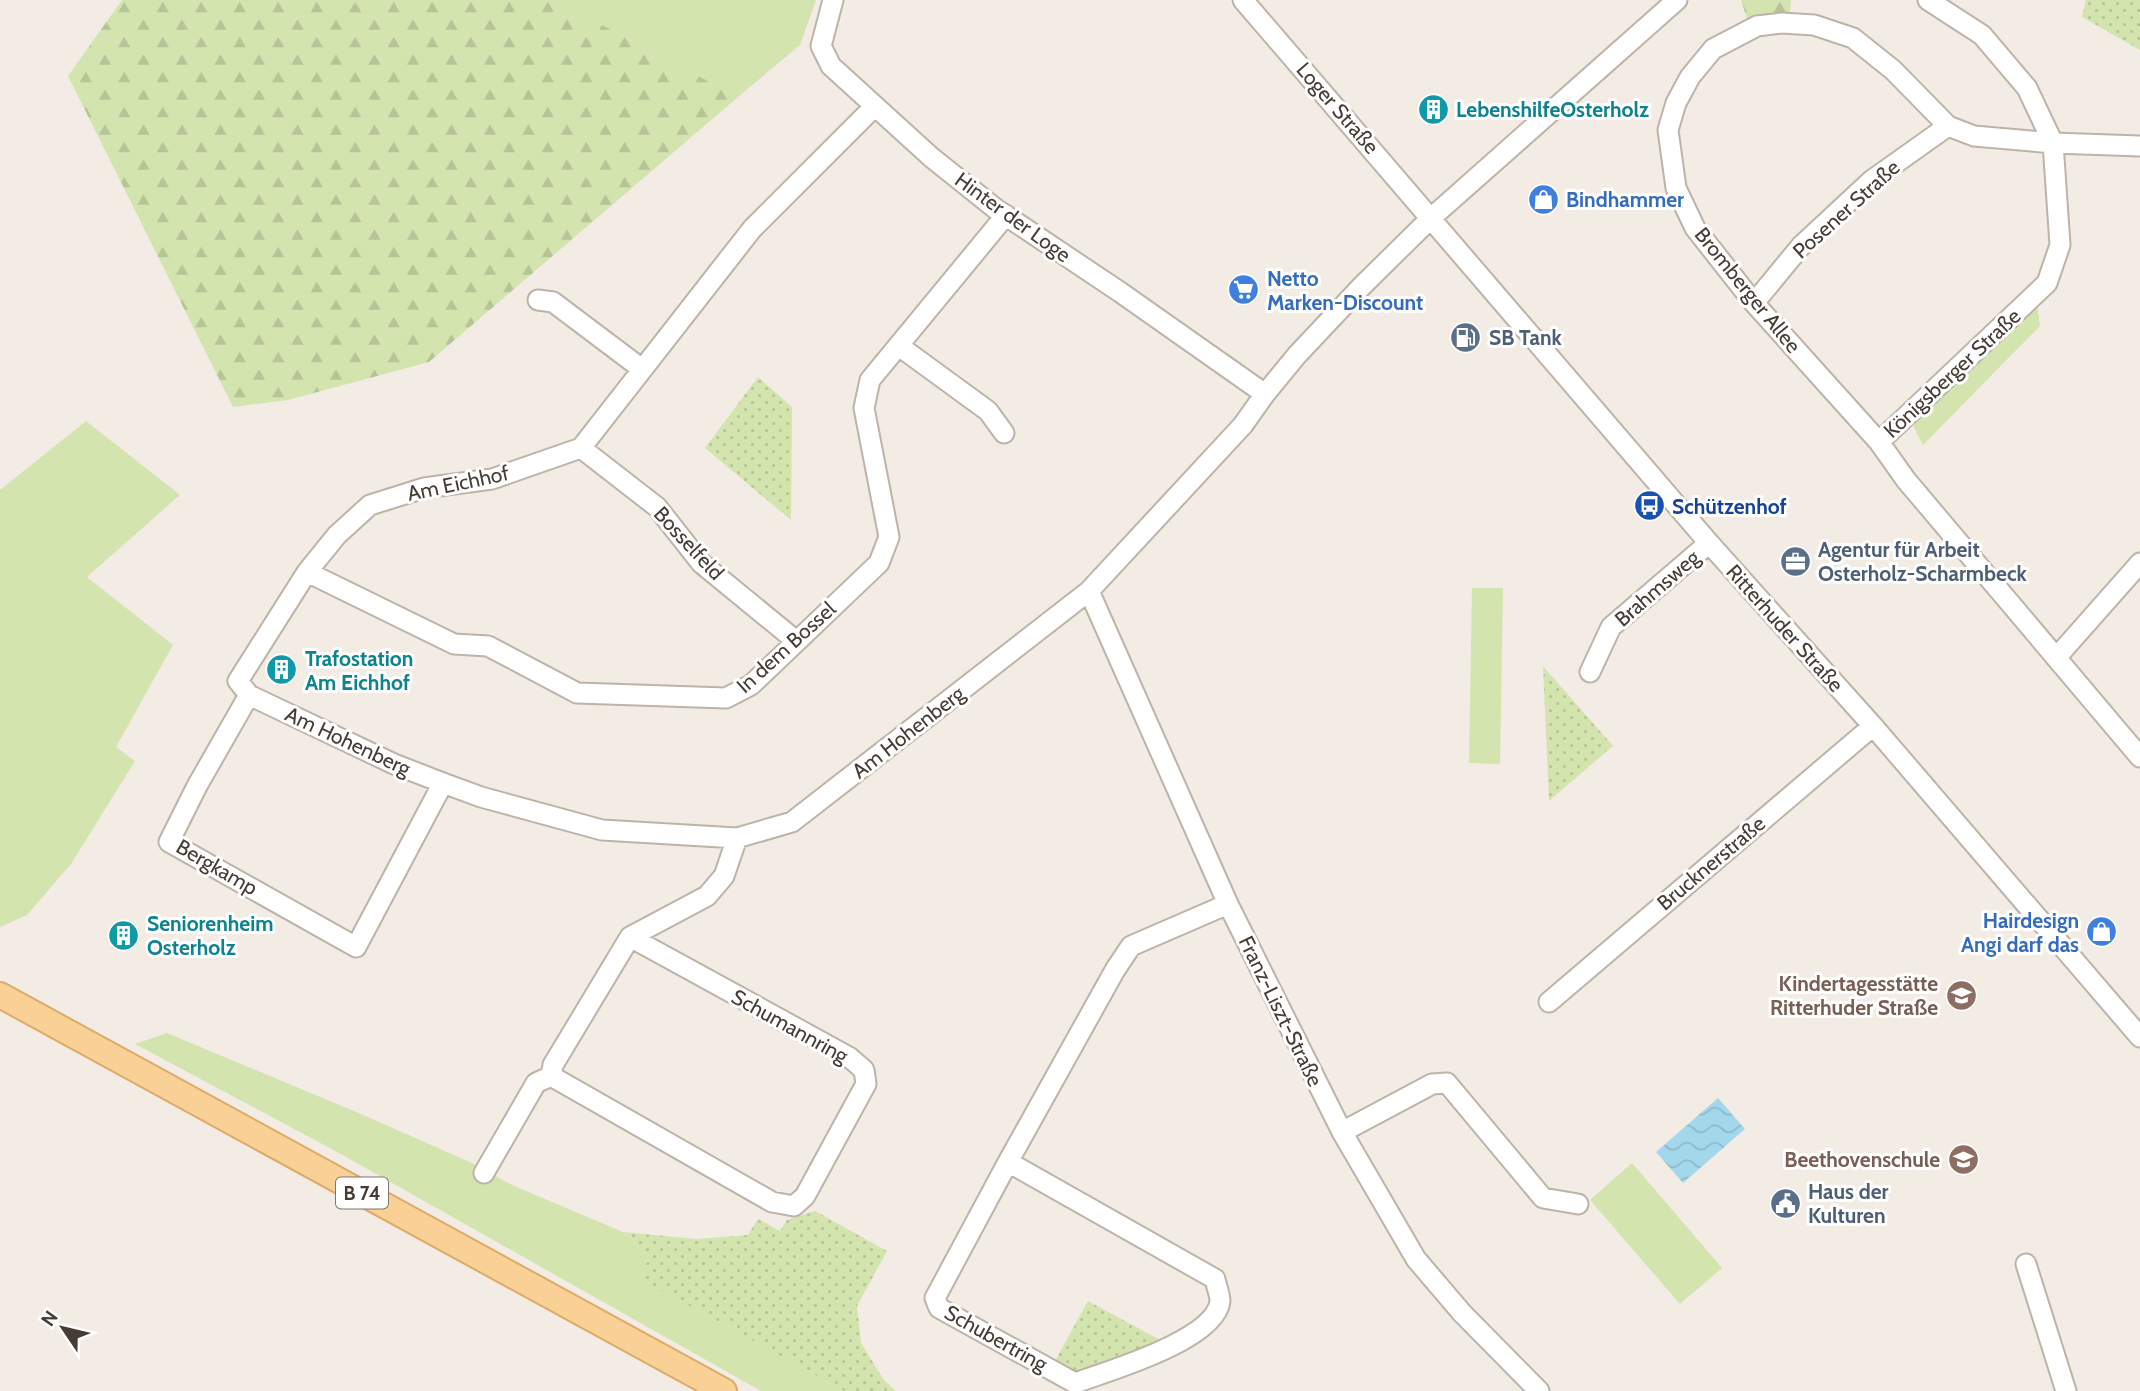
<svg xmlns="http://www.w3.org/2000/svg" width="2140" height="1391" viewBox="0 0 2140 1391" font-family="Cabin,sans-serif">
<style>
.grass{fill:#d4e4af}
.forest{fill:url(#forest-firs)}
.park{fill:url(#park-dots)}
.water{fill:url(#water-waves)}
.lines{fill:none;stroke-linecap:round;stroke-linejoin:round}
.minor-casing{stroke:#bdb3a8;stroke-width:23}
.major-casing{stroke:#ddaa67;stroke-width:28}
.minor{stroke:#fff;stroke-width:19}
.major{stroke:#f9d096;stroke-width:24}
.labels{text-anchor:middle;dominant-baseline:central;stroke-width:6;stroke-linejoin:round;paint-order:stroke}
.shield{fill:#fff;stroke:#7c7672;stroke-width:2}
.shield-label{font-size:19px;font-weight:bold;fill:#443c35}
.street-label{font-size:21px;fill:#443c35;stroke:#fff}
.culture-label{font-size:21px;font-weight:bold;fill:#0d838f;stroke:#fff;text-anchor:start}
.shop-label{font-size:21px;font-weight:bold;fill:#366cbe;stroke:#fff;text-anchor:start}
.service-label{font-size:21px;font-weight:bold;fill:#4e5e75;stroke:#fff;text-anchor:start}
.transit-label{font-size:21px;font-weight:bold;fill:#164399;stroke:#fff;text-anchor:start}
.education-label{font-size:21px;font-weight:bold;fill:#785e54;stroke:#fff;text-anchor:end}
</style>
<defs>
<pattern id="forest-firs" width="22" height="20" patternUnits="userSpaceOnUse" patternTransform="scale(1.75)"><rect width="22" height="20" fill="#d4e4af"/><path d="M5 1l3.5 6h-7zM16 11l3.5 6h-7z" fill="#b7c497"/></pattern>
<pattern id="park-dots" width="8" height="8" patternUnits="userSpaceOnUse" patternTransform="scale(1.75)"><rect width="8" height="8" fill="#d4e4af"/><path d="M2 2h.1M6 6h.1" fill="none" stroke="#b7c497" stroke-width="1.8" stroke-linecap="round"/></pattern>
<pattern id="water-waves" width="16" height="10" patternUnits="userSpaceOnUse" patternTransform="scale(1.75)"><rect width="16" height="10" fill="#a3d8ec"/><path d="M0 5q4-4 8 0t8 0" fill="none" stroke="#8ebacb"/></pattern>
</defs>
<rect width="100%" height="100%" fill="#f2ece5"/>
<path class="grass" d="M555,0h261l-16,45 -62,52z
M2036,297l4,29 -117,119 -9,-17 1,-14z
M86,421l94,74 -93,82 86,68 -57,102 19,14 -64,103 -44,51 -27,12v-437z
M1472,588h31l-3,176 -31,-1z
M167,1033l194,81 111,49 40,22 111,47 27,25 -10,21 204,113h-83l-422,-238 -204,-109z
M1632,1163l90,105 -42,36 -90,-104z"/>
<path class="forest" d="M122,0h433l183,97 -309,265 -141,38 -55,7 -165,-331z
M1741,0h50l-1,12 -43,6z"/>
<path class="park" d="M2086,0h54v50l-58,-33z
M758,377l34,30 -1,113 -86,-72z
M1543,666l70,80 -64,55z
M815,1211l72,40 -30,55 4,37 23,37 12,11h-52l-205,-113 11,-21 -27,-25 73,7 52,-4 10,-16 22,12 7,-11z
M1088,1301l74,40 -86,31 -21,-11z"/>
<path class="water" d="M1718,1098l27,31 -62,54 -27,-31z"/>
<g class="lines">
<defs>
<path id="minor" d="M833,0l-12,46 10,20 100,91 65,52 124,83 145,102
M1243,0l466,543 164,183 267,311
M874,107l-122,122 -171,219 -89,31 -68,9 -54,17 -33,30 -30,37 -69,109 11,14 145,69 49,19 38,14 121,33 135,8 55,-16 297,-231 154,-166 22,-31 32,-39 65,-69 69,-68 246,-218
M2140,146l-87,-3 -79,-7 -26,-10 -55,-56 -40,-32 -39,-13 -32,-2 -25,3 -44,23 -23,28 -14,26 -8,27 8,58 19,40 59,75 125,139 27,38 234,277
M538,300l15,2 89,67
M1754,303l47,-57 71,-66 76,-54
M899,346l89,65 16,22
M1879,442l168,-159 13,-38 -7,-102 -26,-55 -45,-53 -54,-35
M581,448l76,59 44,56 94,77
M307,572l147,72 34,2 89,47 149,5 25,-13 128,-122 10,-26 -25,-129 6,-28 136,-165
M1089,591l139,313 114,228 74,127 46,54 77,78
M2056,658l84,-95
M1590,672l21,-45 98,-84
M249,695l-52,91 -28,56 187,105 87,-164
M1549,1002l324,-276
M551,1076l221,126 22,4 11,-10 61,-112 -2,-14 -15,-13 -219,-120
M551,1076l2,-11 77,-128 77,-41 17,-20 13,-38
M1342,1132l90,-48 15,-1 96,115 35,6
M1008,1162l207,117c1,6 5,16 5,22 -4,39 -112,70 -145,82l-136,-75 -4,-10 73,-136 107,-192 16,-24 97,-42
M484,1173l52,-90 15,-7
M2026,1264l40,127"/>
<path id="major" d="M0,995l724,396"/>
</defs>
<use href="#minor" class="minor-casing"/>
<use href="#major" class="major-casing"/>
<use href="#minor" class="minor"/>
<use href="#major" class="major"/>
</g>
<defs>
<symbol id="building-disc" viewBox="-11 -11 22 22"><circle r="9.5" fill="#0f9aa8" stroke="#fff"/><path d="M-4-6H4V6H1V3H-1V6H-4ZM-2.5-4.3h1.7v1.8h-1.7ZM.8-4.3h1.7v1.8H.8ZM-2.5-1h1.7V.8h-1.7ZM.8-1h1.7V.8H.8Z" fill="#fff"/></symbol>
<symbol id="shop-disc" viewBox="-11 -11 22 22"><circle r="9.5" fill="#3f7fe0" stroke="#fff"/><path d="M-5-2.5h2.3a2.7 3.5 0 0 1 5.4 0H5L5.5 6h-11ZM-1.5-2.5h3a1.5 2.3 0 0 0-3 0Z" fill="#fff"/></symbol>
<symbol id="supermarket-disc" viewBox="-11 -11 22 22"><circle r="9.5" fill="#3f7fe0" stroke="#fff"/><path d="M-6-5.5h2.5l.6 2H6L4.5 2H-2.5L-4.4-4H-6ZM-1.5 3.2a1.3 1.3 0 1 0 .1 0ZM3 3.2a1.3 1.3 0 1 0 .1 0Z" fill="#fff"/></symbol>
<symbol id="fuel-disc" viewBox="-11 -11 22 22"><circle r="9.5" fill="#5c6f8a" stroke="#fff"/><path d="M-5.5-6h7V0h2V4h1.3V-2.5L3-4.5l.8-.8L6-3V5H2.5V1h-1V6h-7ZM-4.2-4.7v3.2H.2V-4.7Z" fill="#fff"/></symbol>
<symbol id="bus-disc" viewBox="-11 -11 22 22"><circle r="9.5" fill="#1a4fb4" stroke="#fff"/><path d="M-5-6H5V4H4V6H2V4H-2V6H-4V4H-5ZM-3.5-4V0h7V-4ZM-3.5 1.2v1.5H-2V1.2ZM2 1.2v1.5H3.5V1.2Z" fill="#fff"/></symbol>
<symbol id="office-disc" viewBox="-11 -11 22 22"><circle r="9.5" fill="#5c6f8a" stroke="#fff"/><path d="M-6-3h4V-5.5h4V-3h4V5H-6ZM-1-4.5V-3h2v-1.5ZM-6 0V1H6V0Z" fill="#fff"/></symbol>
<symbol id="school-disc" viewBox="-11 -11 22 22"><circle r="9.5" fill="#8d6e63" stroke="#fff"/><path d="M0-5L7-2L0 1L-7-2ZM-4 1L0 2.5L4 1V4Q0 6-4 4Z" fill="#fff"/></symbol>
<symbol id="civic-disc" viewBox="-11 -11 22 22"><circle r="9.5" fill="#5c6f8a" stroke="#fff"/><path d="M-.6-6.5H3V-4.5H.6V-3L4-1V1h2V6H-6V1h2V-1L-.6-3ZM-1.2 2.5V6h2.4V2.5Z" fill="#fff"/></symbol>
</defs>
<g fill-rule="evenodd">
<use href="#building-disc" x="1416" y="92" width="35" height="35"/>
<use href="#shop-disc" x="1526" y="182" width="35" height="35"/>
<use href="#supermarket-disc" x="1226" y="272" width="35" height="35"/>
<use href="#fuel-disc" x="1448" y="320" width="35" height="35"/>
<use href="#bus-disc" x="1632" y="488" width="35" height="35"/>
<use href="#office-disc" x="1778" y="544" width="35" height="35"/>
<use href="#building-disc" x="264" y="652" width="35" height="35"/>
<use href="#shop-disc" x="2084" y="914" width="35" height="35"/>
<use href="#building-disc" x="106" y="918" width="35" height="35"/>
<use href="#school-disc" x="1944" y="978" width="35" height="35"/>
<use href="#school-disc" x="1946" y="1142" width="35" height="35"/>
<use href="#civic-disc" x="1768" y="1186" width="35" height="35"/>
</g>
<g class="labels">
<rect class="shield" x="336" y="1177.5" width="52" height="31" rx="5"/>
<g class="shield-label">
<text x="362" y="1193">B 74</text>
</g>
<g class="street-label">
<text transform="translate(1338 108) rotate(49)">Loger Straße</text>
<text transform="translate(1846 209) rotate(-42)">Posener Straße</text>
<text transform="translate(1013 217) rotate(36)">Hinter der Loge</text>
<text transform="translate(1748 290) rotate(51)">Bromberger Allee</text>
<text transform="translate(1952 373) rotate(-43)">Königsberger Straße</text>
<text transform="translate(458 483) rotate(-12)">Am Eichhof</text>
<text transform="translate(689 543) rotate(47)">Bosselfeld</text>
<text transform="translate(1657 588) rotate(-41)">Brahmsweg</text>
<text transform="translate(1785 628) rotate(48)">Ritterhuder Straße</text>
<text transform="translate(786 647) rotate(-42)">In dem Bossel</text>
<text transform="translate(908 732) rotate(-38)">Am Hohenberg</text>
<text transform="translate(348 741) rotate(25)">Am Hohenberg</text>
<text transform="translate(1711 863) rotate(-40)">Brucknerstraße</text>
<text transform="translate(217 867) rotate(30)">Bergkamp</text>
<text transform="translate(1281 1011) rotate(64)">Franz-Liszt-Straße</text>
<text transform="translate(790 1026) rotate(29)">Schumannring</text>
<text transform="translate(996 1338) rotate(29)">Schubertring</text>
</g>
<g class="culture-label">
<text x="1456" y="109">LebenshilfeOsterholz</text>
<text x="305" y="658">Trafostation<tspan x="305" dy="24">Am Eichhof</tspan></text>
<text x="147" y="923">Seniorenheim<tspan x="147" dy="24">Osterholz</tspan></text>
</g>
<g class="shop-label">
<text x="1566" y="199">Bindhammer</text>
<text x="1267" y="278">Netto<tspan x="1267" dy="24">Marken-Discount</tspan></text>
<text x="2079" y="920" text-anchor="end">Hairdesign<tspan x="2079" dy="24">Angi darf das</tspan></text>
</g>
<g class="service-label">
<text x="1489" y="337">SB Tank</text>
<text x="1818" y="549">Agentur für Arbeit<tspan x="1818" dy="24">Osterholz-Scharmbeck</tspan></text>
<text x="1808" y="1191">Haus der<tspan x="1808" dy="24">Kulturen</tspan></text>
</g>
<g class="transit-label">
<text x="1672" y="506">Schützenhof</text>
</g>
<g class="education-label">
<text x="1938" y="983">Kindertagesstätte<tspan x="1938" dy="24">Ritterhuder Straße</tspan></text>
<text x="1940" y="1159">Beethovenschule</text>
</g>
</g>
<g transform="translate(63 1328) rotate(305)" stroke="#ffffff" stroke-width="5" paint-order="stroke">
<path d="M0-5L12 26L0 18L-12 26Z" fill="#443c35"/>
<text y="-10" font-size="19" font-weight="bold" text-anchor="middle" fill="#443c35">N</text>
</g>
</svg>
